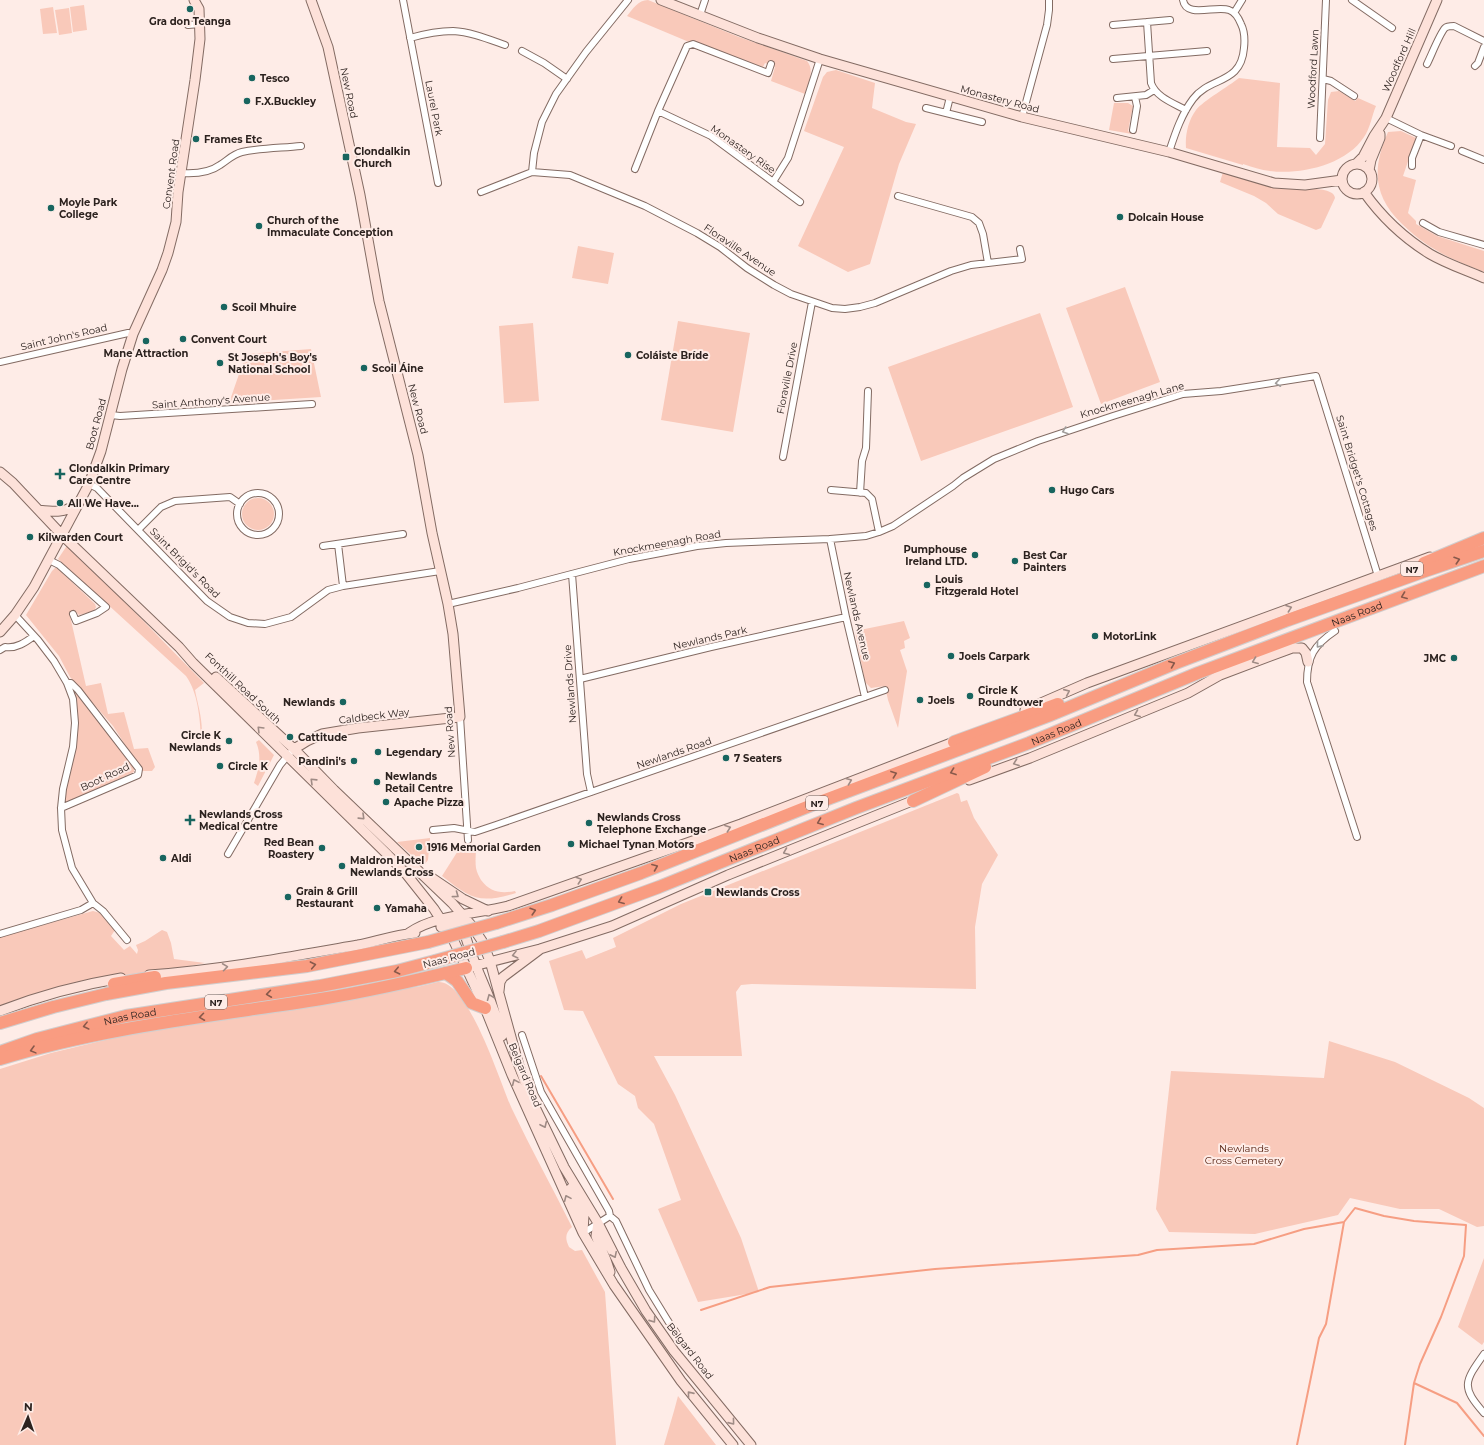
<svg xmlns="http://www.w3.org/2000/svg" width="1484" height="1445" viewBox="0 0 1484 1445" font-family="Montserrat,sans-serif">
<style>
.green{fill:#f9c9ba}
.lines{fill:none;stroke-linecap:round;stroke-linejoin:round}
.stream{stroke:#f69e83;stroke-width:2}
.street-casing{stroke:#836b63;stroke-width:8}
.secondary-casing{stroke:#836b63;stroke-width:11}
.highway-casing{stroke:#d1cece;stroke-width:14}
.street{stroke:#fff;stroke-width:6}
.secondary{stroke:#fde1d9;stroke-width:9}
.highway{stroke:#f99c81;stroke-width:12}
.highway-bridge-casing{stroke:#d1cece;stroke-width:14;stroke-linecap:butt}
.highway-bridge{stroke:#f99c81;stroke-width:12}
.oneway{stroke:#a09c9a}
.oneway2{stroke:#88594b}
.oneway3{stroke:#9f8b85}
.poi-dot{fill:#18655f;stroke:#feece7;stroke-width:1.5}
.labels{text-anchor:middle;dominant-baseline:central;stroke-width:4;stroke-linejoin:round;paint-order:stroke}
.shield{fill:#feece7;stroke:#6b5f5b;stroke-width:1}
.shield-label{font-size:9px;font-weight:bold;fill:#2c221f}
.poi-label{font-size:10px;font-weight:bold;fill:#2c221f;stroke:#feece7;text-anchor:start}
.street-label{font-size:10px;fill:#2c221f;stroke:#feece7}
.park-label{font-size:10px;fill:#521c0b;stroke:#feece7}
</style>
<rect width="100%" height="100%" fill="#feece7"/>
<path class="green" d="M648,0l91,37 68,24c8,9 1,23 -2,33l-34,-13 4,-14 -10,-4 -2,4 -74,-25 -62,-26c6,-7 11,-16 21,-16z
M84,5l3,25 -14,2 -3,-25z
M53,7l4,26 -14,1 -3,-25z
M69,8l3,25 -13,2 -4,-25z
M836,70l39,13 -3,25 34,14 10,2 -17,40 -29,100 -22,8 -50,-26 46,-99 -40,-16 19,-54 4,-5z
M1239,78l41,5 -3,64 33,1 6,7 9,-11 3,-44 3,-8 8,-1 16,10 3,-3 18,8c-4,9 -6,23 -12,31 -18,28 -64,38 -94,34 -9,-1 -18,-4 -27,-7v1l-57,-17c-1,-13 2,-27 10,-38 7,-9 33,-24 43,-32z
M1114,103h14l5,3 -5,25 4,3 -23,-4z
M1401,131l15,7 -13,38 13,4 -8,33 8,8v3l21,12 47,15v21c-33,-13 -55,-22 -82,-48 -29,-28 -30,-56 -14,-92z
M1223,172c25,7 46,16 73,17 9,0 38,-2 39,9l-14,30 -5,2 -38,-16 -12,-11 -12,-7 -34,-14z
M578,246l36,7 -6,31 -36,-6z
M1125,287l35,95 -59,22 -35,-96z
M1040,313l33,94 -152,54 -33,-94z
M678,321l72,12 -17,99 -72,-12z
M533,323l6,78 -35,2 -5,-77z
M311,349l10,48 -92,6 17,-49z
M242 514a16 16 0 1 1 32 0a16 16 0 1 1-32 0Z
M68,544l136,139 -9,7c3,16 9,33 6,49 -1,-21 -3,-46 -15,-63l-128,-117z
M55,568h2l38,36 1,3 -2,4 -15,4 -3,-3 -6,4 16,70 15,-3 7,31 16,-2 10,37 14,-1 7,19 -3,4h-10l-29,-45 -43,-49 -11,-21 -33,-41 26,-44z
M904,621l6,17 -6,3 1,7 -5,2 7,21 -9,57 -10,-28 -3,-14 -14,2 -6,-6 -10,-51z
M74,691l60,75v6l-71,33 6,-37 7,-70z
M259,740l15,15 -16,31 -4,-3c5,-15 8,-27 2,-41z
M957,793l2,1 2,8 6,-2 7,18 24,37 -16,29 -7,43 1,62 -224,-5 -11,1 -5,7 6,64h-88l21,39 66,143 18,54 -61,10 -40,-93 23,-9 -27,-76 -16,-16 -3,-12 -17,-12 -35,-73 -19,-1 -15,-49 33,-11 4,9 30,-12 -3,-9 68,-34z
M430,838l-2,22 -4,5 -8,-6 -19,-17z
M461,846h15c0,7 -1,15 0,22 1,5 3,8 5,12 9,12 20,14 34,11l1,2c-37,11 -45,6 -74,-17z
M93,911l7,2 15,17 -4,6 13,14 6,-4 7,8 1,-4 -2,-5 9,-4 17,-11 5,2 4,11 3,16 31,4 -35,7 -170,39v-72z
M438,982c31,-2 63,104 74,127 19,40 40,78 60,118 -7,6 -7,12 -3,20l6,4 7,-1 23,42 11,153h-616v-376l51,-16 75,-18 130,-20 149,-27 12,-1z
M1329,1041l66,21 74,36 15,10v118l-7,1 -38,-18h-39l-50,-11 -12,17 -83,19 -86,-2 -13,-23 15,-138 153,7z
M1484,1258v84l-2,3 -24,-18z
M678,1396l38,49h-52l10,-34z"/>
<g class="lines">
<path class="stream" d="M541,1076l72,123
M701,1310l69,-23 165,-18 203,-14 19,-5 97,-6 50,-15 40,-7
M1297,1445l22,-107 7,-14 18,-102 11,-14 29,8 30,5 52,4 -2,31 -23,61 -21,47 -6,19 43,20 27,33
M1405,1445l9,-62"/>
<defs>
<path id="street" d="M403,0l35,183
M1352,0l40,28
M1234,13l8,-13
M700,15l5,-15
M1147,22l4,61c5,14 22,20 35,27
M188,25l12,-1
M1113,25l57,-5
M410,38c14,-4 29,-7 43,-7 18,1 35,8 52,14
M522,51l22,12 23,16
M1113,59l94,-8
M1427,64c4,-8 13,-31 18,-36 2,-2 6,-2 9,-2l30,15
M1475,66l3,-3 6,-16
M1323,79l8,2 23,15
M1117,98l29,-3 8,-5
M926,108l56,14
M658,111l53,25 89,66
M946,113l4,-16
M1022,117l25,-92 2,-15v-10
M1386,118l35,17 30,11
M1133,130l4,-24 -2,-9
M1320,138l6,-138
M1462,151l22,9
M1169,152c6,-18 12,-37 24,-53 17,-23 48,-14 51,-51 1,-9 1,-16 -3,-24 -2,-5 -6,-12 -12,-14 -13,-5 -43,9 -46,-10
M1412,166v-8l9,-23
M635,169l23,-58 29,-65 6,-2 75,29 3,-9
M532,172l2,-19 8,-31 14,-28 30,-42 42,-52
M181,173c14,1 28,0 39,-8 8,-5 13,-11 22,-13 19,-4 40,-4 59,-6
M773,182l15,-24 32,-99
M481,192l51,-20 38,3 75,31 52,27 23,14 27,21 27,17 17,9 41,14 13,1 15,-2 15,-4 76,-32 20,-6 51,-6 -2,-10
M898,196l74,21 7,6 4,11 5,29
M1423,223l16,9 45,13
M0,362l128,-29 5,1
M111,415l9,1 192,-12
M783,457l29,-155
M89,484l8,4 110,113 23,16 18,6 17,1 26,-7 37,-27 15,-4 97,-15
M831,490l35,3 6,6 7,33
M860,493l2,-32 4,-13 2,-57
M237 514a21 21 0 1 1 42 0a21 21 0 1 1-42 0Z
M138,530l23,-23 14,-6 55,-4 10,7
M830,539l16,78 19,80
M338,544l5,42
M323,546l80,-12
M49,560l10,5 47,42 -9,6 -21,8 -3,-7
M572,574l15,200 4,18
M448,604l70,-16 111,-29 68,-13 29,-3 104,-4 36,-3 13,-4 14,-6 60,-40 10,-8 31,-19 44,-18 75,-25 70,-22 38,-3 95,-15 62,200
M15,615l23,25 16,21 13,22 6,16 2,24 -2,24 -10,42 -2,19 1,22 10,38 21,35 10,8 24,29
M1335,631c-21,14 -28,26 -28,51l50,155
M0,650l5,-3c11,2 21,-5 29,-11
M580,679l131,-32 135,-30
M460,717l8,123
M61,808l77,-33 1,-6 -61,-79 -7,-7h-4
M433,830l21,-2 21,4 21,-7 389,-135
M228,854l52,-89 10,-12
M0,934l81,-24 12,-7
M522,1035l19,57 68,119 1,5
M583,1233l27,-17 6,5 33,69 19,31 9,13
M1484,1354c-20,28 -23,33 0,59"/>
<path id="secondary" d="M661,0l97,38 62,21 202,58 147,35 105,31 31,2 37,-5
M1342 179a15 15 0 1 1 30 0a15 15 0 1 1-30 0Z
M1356,164l7,-7 11,-21 12,-18 51,-118
M1369,170l2,-10 9,-22v-4
M1364,192c17,24 40,46 66,62 17,10 36,16 54,24
M0,472l13,11 49,52 117,112 14,16 195,192 19,20 27,34 18,28 33,71 27,67 71,158 31,52 67,96 52,64
M39,510c17,2 24,3 39,-6
M0,632l15,-17 19,-28 55,-103 12,-33 21,-82 11,-35 29,-64 6,-17 8,-31 2,-30 17,-112 5,-41 -1,-30 -5,-9
M216,677l78,72 40,41 118,113 20,23 10,15 8,20 29,105 14,37 31,64 34,56 23,45 25,43 28,40 77,94
M1025,710l62,-27 343,-126
M294,749l13,-8 15,-7 36,-6 102,-11 -7,-83 -5,-30 -16,-71 -14,-78 -39,-154 -19,-106 -32,-148 -17,-47
M969,780l61,-22 158,-65 32,-18 72,-27h10l4,5 2,9
M429,876l34,23 25,12
M441,927c11,-3 20,-7 31,-1
M463,927c9,38 30,71 39,109
M409,933c25,-18 68,-19 99,-27l233,-82 218,-84
M466,968l74,-19 72,-23 116,-51 189,-76
M149,975c70,-5 140,-18 209,-30 19,-4 38,-10 57,-12
M499,991l1,-9 3,-5 36,-27
M0,1011c39,-15 79,-26 121,-33
M571,1188l13,27 -1,17
M598,1223l-2,13 10,24 4,12"/>
<g id="highway">
<path d="M1424,563l60,-25"/>
<path d="M954,742l104,-38"/>
<path d="M913,801l72,-34"/>
<path d="M496,923l56,-18 89,-32 176,-70 231,-87 128,-53 112,-43 137,-49 59,-20"/>
<path id="s1" d="M503,942l36,-11 120,-44 197,-79 173,-65 169,-70 286,-107"/>
<path d="M446,973l11,8 15,22 13,5"/>
<path d="M114,984l41,-7"/>
<path d="M0,1023l53,-16 53,-13 60,-11 141,-17 121,-24"/>
<path id="s2" d="M0,1052l37,-13 89,-23 194,-30 77,-15 38,-10"/>
<path d="M0,1059c104,-32 214,-43 321,-60 49,-8 97,-19 145,-31"/>
</g>
</defs>
<use href="#street" class="street-casing"/>
<use href="#secondary" class="secondary-casing"/>
<use href="#highway" class="highway-casing"/>
<use href="#street" class="street"/>
<use href="#secondary" class="secondary"/>
<use href="#highway" class="highway"/>
<defs>
<path id="highway-bridge" d="M428,942l68,-19
M435,961l68,-19"/>
</defs>
<use href="#highway-bridge" class="highway-bridge-casing"/>
<use href="#highway-bridge" class="highway-bridge"/>
</g>
<defs><path id="oneway-chevron" d="M-2-3.5L2.5 0L-2 3.5" fill="none" stroke-width="1.6" stroke-linecap="round" stroke-linejoin="round"/></defs>
<g class="oneway">
<use href="#oneway-chevron" transform="translate(1278 383) rotate(172)"/>
<use href="#oneway-chevron" transform="translate(1065 431) rotate(161)"/>
<use href="#oneway-chevron" transform="translate(1319 645) rotate(129)"/>
</g>
<g class="oneway2">
<use href="#oneway-chevron" transform="translate(1457 560) rotate(-18)"/>
<use href="#oneway-chevron" transform="translate(1404 596) rotate(159)"/>
<use href="#oneway-chevron" transform="translate(1172 664) rotate(-22)"/>
<use href="#oneway-chevron" transform="translate(953 772) rotate(160)"/>
<use href="#oneway-chevron" transform="translate(894 774) rotate(-20)"/>
<use href="#oneway-chevron" transform="translate(820 822) rotate(159)"/>
<use href="#oneway-chevron" transform="translate(655 867) rotate(-22)"/>
<use href="#oneway-chevron" transform="translate(621 901) rotate(159)"/>
<use href="#oneway-chevron" transform="translate(533 911) rotate(-17)"/>
<use href="#oneway-chevron" transform="translate(313 965) rotate(-11)"/>
<use href="#oneway-chevron" transform="translate(397 971) rotate(167)"/>
<use href="#oneway-chevron" transform="translate(269 994) rotate(172)"/>
<use href="#oneway-chevron" transform="translate(202 1017) rotate(172)"/>
<use href="#oneway-chevron" transform="translate(86 1026) rotate(166)"/>
<use href="#oneway-chevron" transform="translate(33 1050) rotate(165)"/>
</g>
<g class="oneway3">
<use href="#oneway-chevron" transform="translate(1289 608) rotate(-20)"/>
<use href="#oneway-chevron" transform="translate(1255 661) rotate(159)"/>
<use href="#oneway-chevron" transform="translate(1067 692) rotate(-24)"/>
<use href="#oneway-chevron" transform="translate(1137 714) rotate(158)"/>
<use href="#oneway-chevron" transform="translate(260 729) rotate(-135)"/>
<use href="#oneway-chevron" transform="translate(1016 763) rotate(160)"/>
<use href="#oneway-chevron" transform="translate(313 781) rotate(-136)"/>
<use href="#oneway-chevron" transform="translate(849 781) rotate(-21)"/>
<use href="#oneway-chevron" transform="translate(362 817) rotate(44)"/>
<use href="#oneway-chevron" transform="translate(728 828) rotate(-20)"/>
<use href="#oneway-chevron" transform="translate(786 852) rotate(158)"/>
<use href="#oneway-chevron" transform="translate(579 880) rotate(-19)"/>
<use href="#oneway-chevron" transform="translate(456 895) rotate(36)"/>
<use href="#oneway-chevron" transform="translate(515 955) rotate(166)"/>
<use href="#oneway-chevron" transform="translate(225 967) rotate(-8)"/>
<use href="#oneway-chevron" transform="translate(490 997) rotate(-112)"/>
<use href="#oneway-chevron" transform="translate(515 1082) rotate(-114)"/>
<use href="#oneway-chevron" transform="translate(544 1125) rotate(65)"/>
<use href="#oneway-chevron" transform="translate(567 1198) rotate(-114)"/>
<use href="#oneway-chevron" transform="translate(614 1255) rotate(64)"/>
<use href="#oneway-chevron" transform="translate(653 1320) rotate(55)"/>
<use href="#oneway-chevron" transform="translate(690 1394) rotate(-129)"/>
<use href="#oneway-chevron" transform="translate(732 1422) rotate(51)"/>
</g>
<g class="poi-dot">
<circle cx="190" cy="9" r="4"/>
<circle cx="252" cy="78" r="4"/>
<circle cx="247" cy="101" r="4"/>
<circle cx="196" cy="139" r="4"/>
<rect x="342" y="153" width="8" height="8" rx="2"/>
<circle cx="51" cy="208" r="4"/>
<circle cx="1120" cy="217" r="4"/>
<circle cx="259" cy="226" r="4"/>
<circle cx="224" cy="307" r="4"/>
<circle cx="183" cy="339" r="4"/>
<circle cx="146" cy="341" r="4"/>
<circle cx="628" cy="355" r="4"/>
<circle cx="220" cy="363" r="4"/>
<circle cx="364" cy="368" r="4"/>
<path d="M58 468h4v4h4v4h-4v4h-4v-4h-4v-4h4z"/>
<circle cx="1052" cy="490" r="4"/>
<circle cx="60" cy="503" r="4"/>
<circle cx="30" cy="537" r="4"/>
<circle cx="975" cy="555" r="4"/>
<circle cx="1015" cy="561" r="4"/>
<circle cx="927" cy="585" r="4"/>
<circle cx="1095" cy="636" r="4"/>
<circle cx="951" cy="656" r="4"/>
<circle cx="1454" cy="658" r="4"/>
<circle cx="970" cy="696" r="4"/>
<circle cx="920" cy="700" r="4"/>
<circle cx="343" cy="702" r="4"/>
<circle cx="290" cy="737" r="4"/>
<circle cx="229" cy="741" r="4"/>
<circle cx="378" cy="752" r="4"/>
<circle cx="726" cy="758" r="4"/>
<circle cx="354" cy="761" r="4"/>
<circle cx="220" cy="766" r="4"/>
<circle cx="377" cy="782" r="4"/>
<circle cx="386" cy="802" r="4"/>
<path d="M188 814h4v4h4v4h-4v4h-4v-4h-4v-4h4z"/>
<circle cx="589" cy="823" r="4"/>
<circle cx="571" cy="844" r="4"/>
<circle cx="419" cy="847" r="4"/>
<circle cx="322" cy="848" r="4"/>
<circle cx="163" cy="858" r="4"/>
<circle cx="342" cy="866" r="4"/>
<rect x="704" y="888" width="8" height="8" rx="2"/>
<circle cx="288" cy="897" r="4"/>
<circle cx="377" cy="908" r="4"/>
</g>
<g class="labels">
<g class="shield">
<rect x="1401" y="562" width="22" height="14" rx="3"/>
<rect x="806" y="796" width="22" height="14" rx="3"/>
<rect x="205" y="995" width="22" height="14" rx="3"/>
</g>
<g class="shield-label">
<text x="1412" y="569">N7</text>
<text x="817" y="803">N7</text>
<text x="216" y="1002">N7</text>
</g>
<g class="poi-label">
<text x="190" y="21" text-anchor="middle">Gra don Teanga</text>
<text x="260" y="78">Tesco</text>
<text x="255" y="101">F.X.Buckley</text>
<text x="204" y="139">Frames Etc</text>
<text x="354" y="151">Clondalkin<tspan x="354" dy="12">Church</tspan></text>
<text x="59" y="202">Moyle Park<tspan x="59" dy="12">College</tspan></text>
<text x="1128" y="217">Dolcain House</text>
<text x="267" y="220">Church of the<tspan x="267" dy="12">Immaculate Conception</tspan></text>
<text x="232" y="307">Scoil Mhuire</text>
<text x="191" y="339">Convent Court</text>
<text x="146" y="353" text-anchor="middle">Mane Attraction</text>
<text x="636" y="355">Coláiste Bríde</text>
<text x="228" y="357">St Joseph's Boy's<tspan x="228" dy="12">National School</tspan></text>
<text x="372" y="368">Scoil Áine</text>
<text x="69" y="468">Clondalkin Primary<tspan x="69" dy="12">Care Centre</tspan></text>
<text x="1060" y="490">Hugo Cars</text>
<text x="68" y="503">All We Have...</text>
<text x="38" y="537">Kilwarden Court</text>
<text x="967" y="549" text-anchor="end">Pumphouse<tspan x="967" dy="12">Ireland LTD.</tspan></text>
<text x="1023" y="555">Best Car<tspan x="1023" dy="12">Painters</tspan></text>
<text x="935" y="579">Louis<tspan x="935" dy="12">Fitzgerald Hotel</tspan></text>
<text x="1103" y="636">MotorLink</text>
<text x="959" y="656">Joels Carpark</text>
<text x="1446" y="658" text-anchor="end">JMC</text>
<text x="978" y="690">Circle K<tspan x="978" dy="12">Roundtower</tspan></text>
<text x="928" y="700">Joels</text>
<text x="335" y="702" text-anchor="end">Newlands</text>
<text x="221" y="735" text-anchor="end">Circle K<tspan x="221" dy="12">Newlands</tspan></text>
<text x="298" y="737">Cattitude</text>
<text x="386" y="752">Legendary</text>
<text x="734" y="758">7 Seaters</text>
<text x="346" y="761" text-anchor="end">Pandini's</text>
<text x="228" y="766">Circle K</text>
<text x="385" y="776">Newlands<tspan x="385" dy="12">Retail Centre</tspan></text>
<text x="394" y="802">Apache Pizza</text>
<text x="199" y="814">Newlands Cross<tspan x="199" dy="12">Medical Centre</tspan></text>
<text x="597" y="817">Newlands Cross<tspan x="597" dy="12">Telephone Exchange</tspan></text>
<text x="314" y="842" text-anchor="end">Red Bean<tspan x="314" dy="12">Roastery</tspan></text>
<text x="579" y="844">Michael Tynan Motors</text>
<text x="427" y="847">1916 Memorial Garden</text>
<text x="171" y="858">Aldi</text>
<text x="350" y="860">Maldron Hotel<tspan x="350" dy="12">Newlands Cross</tspan></text>
<text x="296" y="891">Grain &amp; Grill<tspan x="296" dy="12">Restaurant</tspan></text>
<text x="716" y="892">Newlands Cross</text>
<text x="385" y="908">Yamaha</text>
</g>
<g class="street-label">
<text transform="translate(1399 60) rotate(-66)">Woodford Hill</text>
<text transform="translate(1313 69) rotate(-87)">Woodford Lawn</text>
<text transform="translate(349 93) rotate(78)">New Road</text>
<text transform="translate(1000 99) rotate(15)">Monastery Road</text>
<text transform="translate(434 108) rotate(79)">Laurel Park</text>
<text transform="translate(743 149) rotate(35)">Monastery Rise</text>
<text transform="translate(171 174) rotate(-82)">Convent Road</text>
<text transform="translate(740 250) rotate(34)">Floraville Avenue</text>
<text transform="translate(64 337) rotate(-13)">Saint John's Road</text>
<text transform="translate(787 378) rotate(-79)">Floraville Drive</text>
<text transform="translate(1132 400) rotate(-16)">Knockmeenagh Lane</text>
<text transform="translate(211 401) rotate(-4)">Saint Anthony's Avenue</text>
<text transform="translate(418 409) rotate(75)">New Road</text>
<text transform="translate(96 424) rotate(-75)">Boot Road</text>
<text transform="translate(1357 473) rotate(73)">Saint Bridget's Cottages</text>
<text transform="translate(667 543) rotate(-10)">Knockmeenagh Road</text>
<text transform="translate(185 563) rotate(45)">Saint Brigid's Road</text>
<text stroke="none"><textPath href="#s1" startOffset="915">Naas Road</textPath></text>
<text transform="translate(857 616) rotate(77)">Newlands Avenue</text>
<text transform="translate(710 638) rotate(-13)">Newlands Park</text>
<text transform="translate(570 684) rotate(-94)">Newlands Drive</text>
<text transform="translate(243 688) rotate(43)">Fonthill Road South</text>
<text transform="translate(374 716) rotate(-7)">Caldbeck Way</text>
<text transform="translate(450 732) rotate(-94)">New Road</text>
<text stroke="none"><textPath href="#s1" startOffset="592">Naas Road</textPath></text>
<text transform="translate(674 753) rotate(-19)">Newlands Road</text>
<text transform="translate(105 777) rotate(-25)">Boot Road</text>
<text stroke="none"><textPath href="#s1" startOffset="268">Naas Road</textPath></text>
<text transform="translate(449 958) rotate(-15)">Naas Road</text>
<text stroke="none"><textPath href="#s2" startOffset="135">Naas Road</textPath></text>
<text transform="translate(525 1075) rotate(67)">Belgard Road</text>
<text transform="translate(690 1351) rotate(52)">Belgard Road</text>
</g>
<g class="park-label">
<text x="1244" y="1148">Newlands<tspan x="1244" dy="12">Cross Cemetery</tspan></text>
</g>
</g>
<g transform="translate(28 1417) rotate(2)" stroke="#feece7" stroke-width="3" paint-order="stroke">
<path d="M0-3L7 15L0 10L-7 15Z" fill="#2c221f"/>
<text y="-6" font-size="11" font-weight="bold" text-anchor="middle" fill="#2c221f">N</text>
</g>
</svg>
